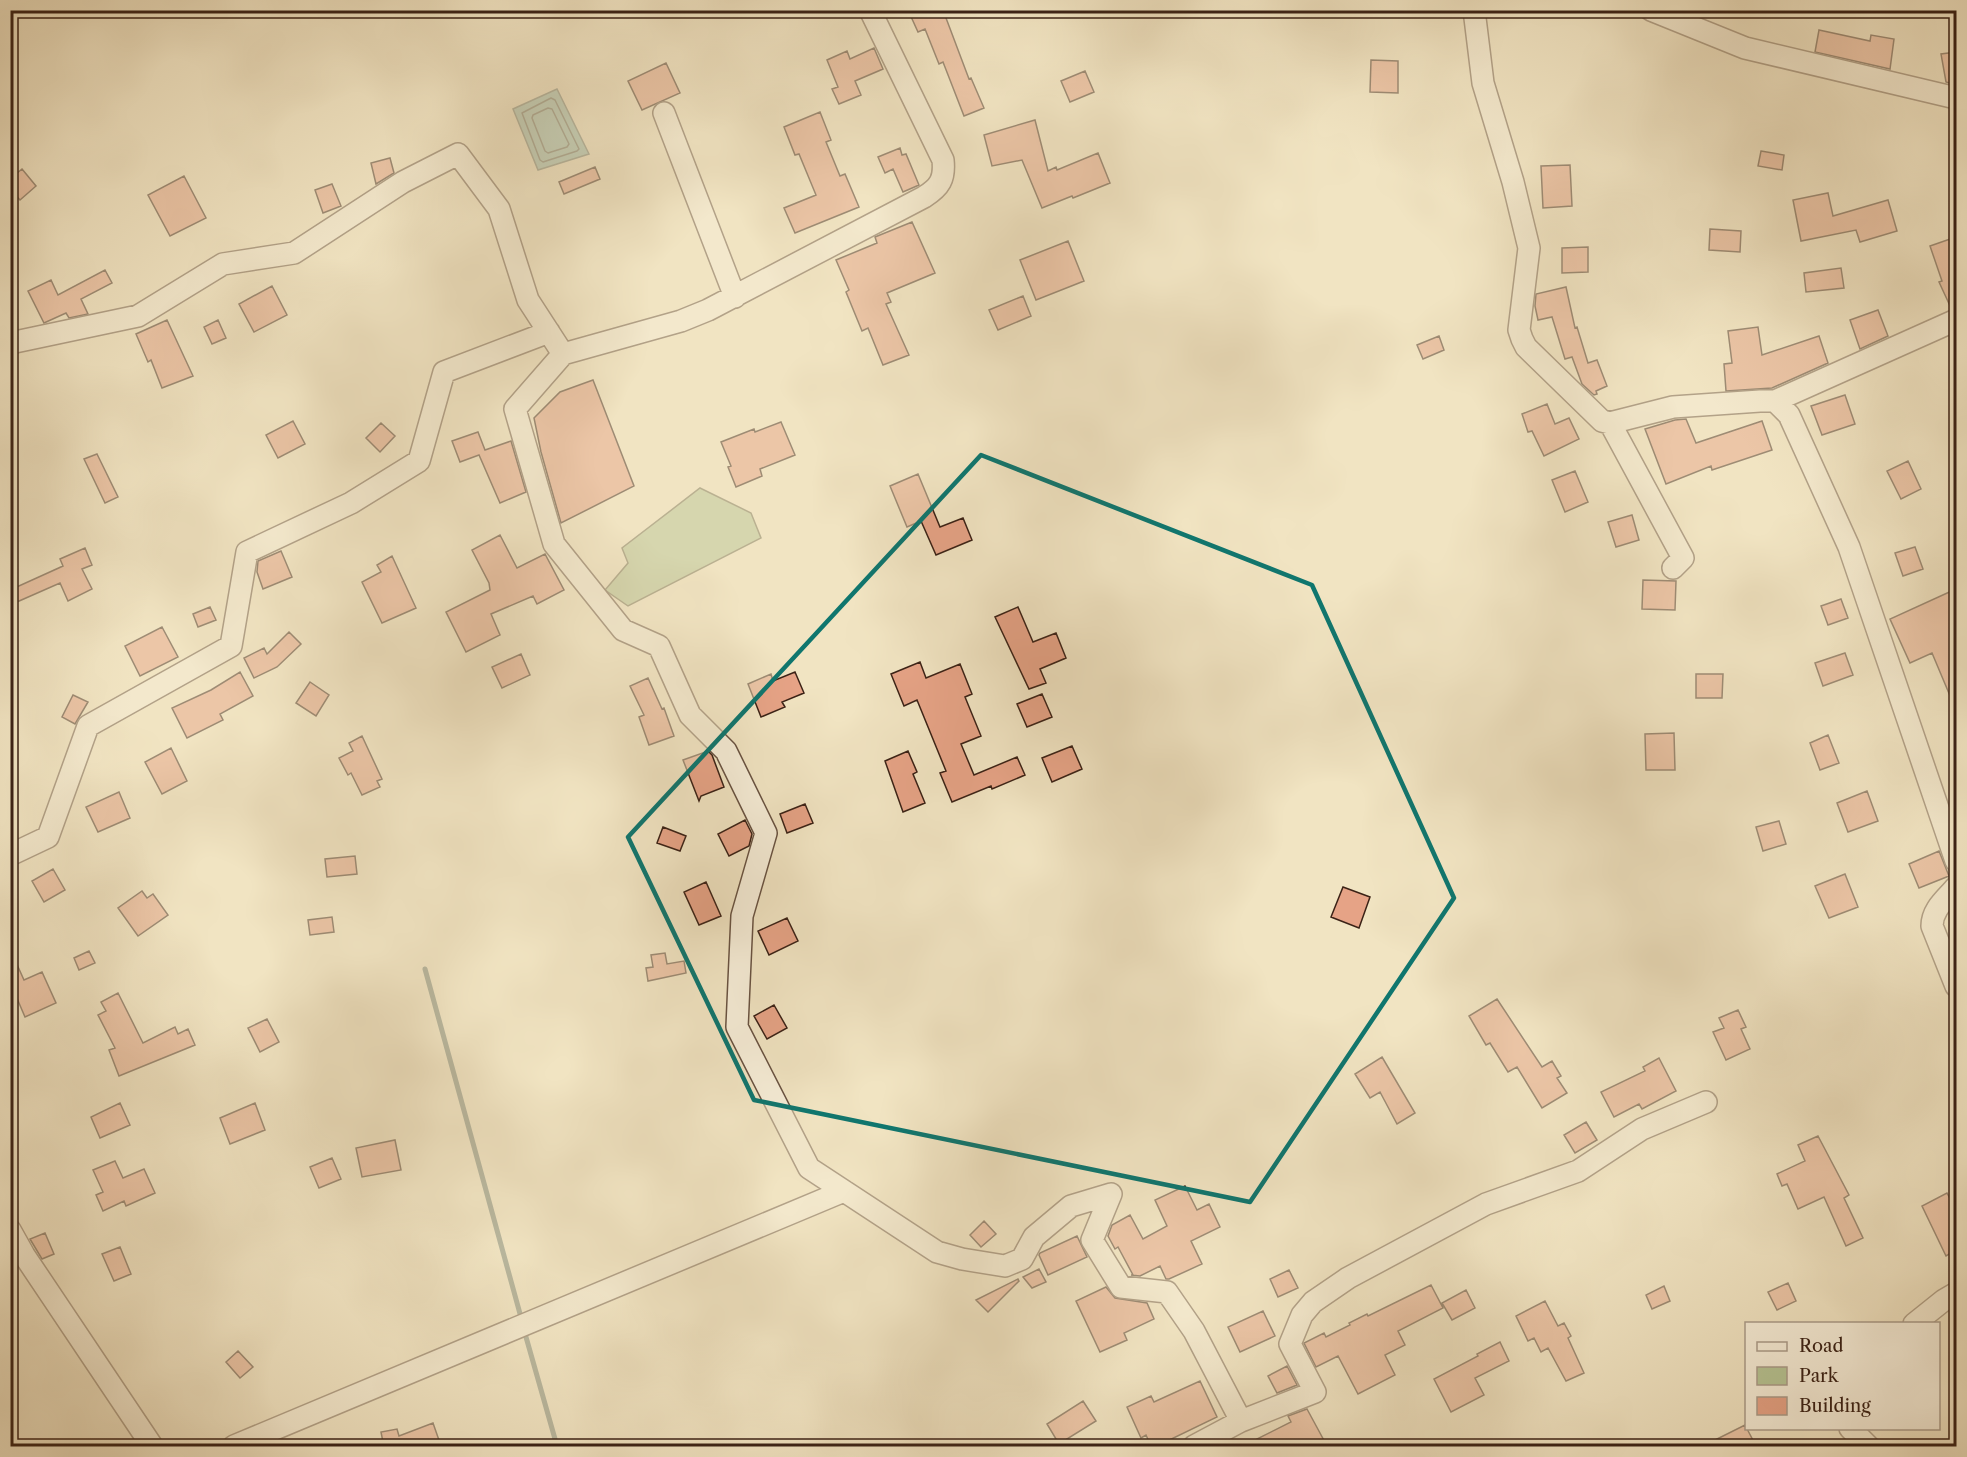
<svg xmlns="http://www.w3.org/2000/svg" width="1967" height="1457" viewBox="0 0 1967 1457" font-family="'Libre Caslon Text',serif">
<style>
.green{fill:#b7c595;stroke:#797456;stroke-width:1.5}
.water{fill:#9bbfaf;stroke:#758072;stroke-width:1.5}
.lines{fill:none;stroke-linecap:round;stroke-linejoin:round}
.shore{stroke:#6b7062;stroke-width:1.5}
.stream{stroke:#758072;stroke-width:5}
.building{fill:#e6a386;stroke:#3b2216;stroke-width:1.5}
.minor-casing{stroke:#685241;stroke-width:24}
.minor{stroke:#f6edd7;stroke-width:21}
.marked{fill:none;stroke:#0f766e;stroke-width:4.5;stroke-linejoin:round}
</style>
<rect width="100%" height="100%" fill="#f1e4c2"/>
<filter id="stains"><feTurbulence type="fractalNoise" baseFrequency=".00333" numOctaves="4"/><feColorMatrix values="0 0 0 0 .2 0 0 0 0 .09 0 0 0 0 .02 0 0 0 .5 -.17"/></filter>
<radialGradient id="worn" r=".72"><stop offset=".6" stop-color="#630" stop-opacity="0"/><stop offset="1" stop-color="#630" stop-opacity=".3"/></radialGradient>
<path class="green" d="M700,488l51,25 10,25 -133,68 -23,-16 23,-27 -6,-15z"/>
<path class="water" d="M557,89l32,65 -51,16 -25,-61z"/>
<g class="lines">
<path class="shore" d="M551,98l4,2 24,49 -2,2 -34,11 -3,-2 -18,-47z
M548,108l4,1 17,35 -2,3 -19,6 -3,-2 -13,-33 1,-3z"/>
<path class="stream" d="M425,969l97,352
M524,1330l33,116"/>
</g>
<path class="building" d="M908,10h35l26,69 2,-1 13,30 -20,8 -21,-54 -4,2 -14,-35 -7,3z
M1819,30l51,11 1,-6 23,4 -4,30 -75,-17z
M874,48l9,21 -28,12 6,14 -22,9 -7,-15 6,-2 -11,-27 20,-9 3,8z
M1956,52v33l-10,-3 -5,-28z
M1371,60l27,1v32l-28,-1z
M666,63l14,30 -38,17 -14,-29z
M1085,71l9,21 -24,10 -9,-21z
M820,112l11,28 -5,2 14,34 5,-2 14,33 -64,26 -11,-25 32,-13 -17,-41 -4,1 -11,-28z
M1035,120l13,51 8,-4 1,3 41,-17 12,30 -37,15 -1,-2 -30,12 -20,-48 -30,6 -8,-31z
M900,148l2,7 4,-1 13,31 -16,7 -10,-23 -8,4 -7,-16z
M1761,151l23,4 -2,15 -24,-4z
M390,158l4,15 -18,11 -5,-21z
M1570,165l2,41 -29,2 -2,-42z
M595,167l5,12 -36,15 -5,-12z
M22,169l14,17 -16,14 -10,-11v-10z
M184,176l22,42 -36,18 -22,-41z
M332,184l9,22 -18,7 -8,-23z
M1828,193l5,23 55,-16 9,31 -37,11 -4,-12 -55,11 -8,-41z
M912,222l23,51 -48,20 4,9 -5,2 23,51 -26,10 -15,-37 -6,3 -16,-39 3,-2 -13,-30 41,-17 -2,-6z
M1710,229l31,2 -1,21 -31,-2z
M1953,238l3,12v57l-5,1 -12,-26 3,-1 -12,-35z
M1068,241l16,40 -48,19 -16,-40z
M1588,247v25l-26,1v-25z
M1841,268l3,20 -38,4 -2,-19z
M105,270l7,13 -31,16 7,15 -19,4 -3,-5 -22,10 -16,-32 23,-11 7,15z
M272,286l15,29 -33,17 -15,-28z
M1566,287l9,41 2,-1 11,36 9,-3 10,26 -11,5 1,3 -3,1 -12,-11 -10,-27 -7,2 -13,-42 -14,3 -3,-14 1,-12z
M1023,296l8,20 -33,14 -9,-20z
M1878,310l10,26 -28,13 -10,-29z
M167,320l26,56 -31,12 -11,-28 -3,2 -12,-28z
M218,320l8,18 -14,6 -8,-17z
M1758,327l4,28 57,-19 9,27 -56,25 -46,3 -2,-27 8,-1 -4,-32z
M1439,336l5,14 -21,9 -6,-14z
M593,380l41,106 -73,37 -20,-71 -7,-34 26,-26z
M1845,395l10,29 -33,11 -11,-29z
M1547,404l8,20 14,-6 10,21 -35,17 -12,-25 -4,1 -6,-18z
M1686,419l10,24 66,-22 10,29 -60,20 -1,-4 -45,18 -21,-55 30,-9z
M293,421l12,23 -27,14 -12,-23z
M781,422l14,33 -35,14 2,7 -26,11 -8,-20 3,-1 -10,-24 33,-13 1,3z
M381,423l14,13 -15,16 -14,-14z
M478,432l7,18 26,-9 15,51 -26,11 -21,-48 -19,7 -8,-21z
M97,454l21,43 -13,6 -21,-44z
M1908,461l13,28 -20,10 -14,-28z
M1575,471l13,31 -23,10 -13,-32z
M918,474l22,53 23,-9 9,22 -36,15 -15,-34 -14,6 -17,-41z
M1632,515l7,25 -23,7 -8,-25z
M500,535l17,33 28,-14 19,36 -27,14 -4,-8 -42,18 9,21 -34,17 -20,-40 44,-22 -1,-7 -17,-33z
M1915,547l8,22 -20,7 -8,-23z
M85,548l7,17 -10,4 10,20 -24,12 -8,-18 -50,22v-15l53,-24 -3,-7z
M281,551l11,26 -29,12 -6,-17 1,-11z
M392,556l24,52 -34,15 -20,-41 19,-10 -4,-7z
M1643,580l33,1 -1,29 -33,-1z
M1956,589v121l-24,-57 -22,10 -20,-44z
M1841,599l7,19 -20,7 -7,-19z
M210,607l6,13 -18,7 -5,-13z
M1018,607l15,35 23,-9 10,25 -26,11 6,14 -17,6 -34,-72z
M162,627l16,30 -38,19 -15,-30z
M289,632l12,12 -24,23 -23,11 -10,-20 20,-10 3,6z
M1845,653l8,22 -30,11 -8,-23z
M521,654l9,21 -28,13 -10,-21z
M920,662l6,16 34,-14 12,30 -7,3 16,39 -20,8 13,31 43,-18 8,18 -33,14 -1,-3 -39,16 -12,-29 6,-2 -29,-71 -13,6 -13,-32z
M240,672l13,24 -33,18 3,6 -36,18 -15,-30 39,-18z
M795,672l9,21 -22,9 3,5 -24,10 -13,-33 23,-10 2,7z
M1696,674h27l-1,24h-26z
M648,678l14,31 2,-1 10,28 -25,9 -10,-28 5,-2 -14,-29z
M310,682l19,13 -13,21 -20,-13z
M1042,694l10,23 -25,10 -10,-23z
M73,695l15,7 -13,22 -13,-7z
M1674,733l1,37h-29l-1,-36z
M1828,735l11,28 -19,7 -10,-27z
M362,736l20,43 -5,2 3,6 -18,8 -11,-22 -3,2 -9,-17 14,-7 -4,-8z
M1072,746l10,23 -30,13 -10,-24z
M171,748l16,33 -25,13 -17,-32z
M708,751l4,4 12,32 -23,9 -2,5 -16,-41z
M908,751l9,21 -4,2 12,29 -22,9 -18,-51z
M1867,791l11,30 -30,11 -11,-29z
M119,792l11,26 -32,14 -12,-25z
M805,804l8,19 -26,10 -7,-19z
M745,820l7,14 -3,12 -20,10 -11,-22z
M1779,821l7,23 -23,7 -7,-24z
M663,827l23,9 -6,15 -23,-8z
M1939,851l10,25 -30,12 -10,-24z
M355,856l2,18 -30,3 -2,-18z
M53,869l12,21 -21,12 -12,-21z
M1845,874l13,33 -29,11 -14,-32z
M706,882l15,34 -22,9 -15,-33z
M1343,887l27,10 -11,31 -28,-11z
M142,891l5,7 6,-4 15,21 -30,21 -20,-28z
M332,917l2,15 -24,3 -2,-15z
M787,918l11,23 -29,14 -11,-24z
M10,949l14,31 18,-8 14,31 -31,14 -15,-35z
M89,951l6,12 -16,7 -5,-12z
M665,953l2,11 17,-3 2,12 -38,8 -2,-13 7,-1 -2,-12z
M118,993l25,50 32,-16 3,7 10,-5 7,16 -76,31 -10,-26 6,-2 -17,-33 8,-4 -5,-9z
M1497,999l45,68 10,-6 9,15 -4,2 10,15 -25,15 -25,-41 -9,5 -18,-29 -4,2 -17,-29z
M774,1005l13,23 -20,11 -13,-23z
M1738,1010l8,17 -5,2 9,20 -24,11 -13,-28 11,-4 -5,-10z
M267,1019l12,23 -19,10 -12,-24z
M1382,1057l33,56 -18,11 -17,-32 -10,6 -15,-24z
M1659,1058l17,33 -34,18 -3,-5 -25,13 -13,-25 44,-21 -2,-4z
M120,1103l10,22 -30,13 -9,-21z
M255,1103l10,27 -35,14 -10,-26z
M1586,1122l11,18 -22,13 -11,-18z
M1818,1136l31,59 -5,3 19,40 -17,8 -22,-49 -26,12 -11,-25 -5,2 -5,-12 28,-13 -7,-16z
M395,1140l6,30 -39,7 -6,-29z
M332,1158l9,21 -22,9 -9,-21z
M115,1161l8,17 21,-9 11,24 -29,13 -2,-5 -21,10 -7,-16 7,-3 -10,-22z
M1185,1186l12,24 12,-6 11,23 -29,14 11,23 -33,15h-3l-6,-13 -20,10 -9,-1h2l-15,-28 -3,2 -7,-13 4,-11 18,-10 13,24 24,-13 -12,-26z
M1947,1193l9,17v40l-10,6 -24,-50z
M984,1221l12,13 -15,13 -11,-12z
M45,1233l9,21 -12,5 -12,-20z
M1077,1236l10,21 -39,18 -9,-20 1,-2z
M120,1247l11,27 -17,7 -12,-27z
M1039,1269l7,13 -14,6 -9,-11z
M1289,1270l9,18 -20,9 -8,-18z
M1018,1279l1,2 -31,31 -12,-12z
M1788,1283l8,18 -19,9 -9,-18z
M1431,1285l12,23 -45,23 7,14 -20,10 10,20 -37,19 -20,-38 -22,11 -12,-24 20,-10 2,4 24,-12 -1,-2 18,-9 1,2z
M1664,1286l6,15 -18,8 -6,-14z
M1106,1287l9,11 32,5 7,16 -30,14 3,7 -27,12 -24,-51z
M1466,1290l9,18 -23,12 -10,-17z
M1545,1301l13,25 6,-3 7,13 -3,2 16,35 -18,8 -18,-33 -7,4 -7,-14 -6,3 -12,-25z
M1263,1311l12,25 -35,16 -12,-25z
M1500,1342l9,19 -34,17 9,17 -33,17 -17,-33 44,-23 -1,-2z
M238,1351l15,16 -13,11 -14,-16z
M1287,1366l10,19 -20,8 -9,-17z
M1200,1381l17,36 -60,29h-6l-5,-11 -5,3 -14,-31 24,-11 3,6z
M1083,1401l13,20 -37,23 -12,-20z
M1307,1409l20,37h-84l48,-24 -3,-6z
M433,1423l8,23h-66l8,-4 -2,-10 16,-3 2,7z
M1745,1425l11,21h-53z"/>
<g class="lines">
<defs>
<path id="minor" d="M1474,10l9,73 30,99 16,66 -10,82 3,9 4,8 76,74 8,2 63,-16 87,-6h15l14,14 60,132 107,314
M1651,10l94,38 211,50
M664,113l71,184
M10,345l5,-3 123,-26 85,-52 71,-11 109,-71 55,-28 41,55 29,91 35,54 118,-33 27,-11 216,-113c16,-10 21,-18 19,-37l-73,-150
M563,354l-48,55 39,135 69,86 36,16 31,69 36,36 40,82 -24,83 -5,111 72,141 128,84 25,7 43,7 17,-7 12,-22 37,-31 40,-12 -19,46 29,47 46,5 27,39 47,90
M1775,401l181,-81
M1610,423l73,135 -10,10
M10,855l38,-18 40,-111 143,-80 16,-94 104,-49 68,-42 25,-89 105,-40
M1956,887c-10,12 -24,22 -24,39l24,60
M10,1230l14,25 128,191
M1914,1324l30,-24 12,-7
M1850,1428l18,18
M234,1446l610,-255
M1194,1446l47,-25 74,-29 -25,-48 12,-29 11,-13 35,-24 138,-74 92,-33 64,-42 64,-27"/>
</defs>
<use href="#minor" class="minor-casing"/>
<use href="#minor" class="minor"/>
</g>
<path d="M0 0H1967V1457H0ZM981,455l331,130 142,313 -204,304 -496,-102 -126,-263z" fill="#f1e4c2" fill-opacity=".55" fill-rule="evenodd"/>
<path class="marked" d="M981,455l331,130 142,313 -204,304 -496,-102 -126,-263z"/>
<rect width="1967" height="1457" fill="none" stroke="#f1e4c2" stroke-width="36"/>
<rect x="12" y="12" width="1943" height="1433" fill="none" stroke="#3b2216" stroke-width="3"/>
<rect x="18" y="18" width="1931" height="1421" fill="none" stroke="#3b2216" stroke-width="1.5"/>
<rect x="1745" y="1322" width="195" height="108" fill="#f6edd7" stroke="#ab9c8a" stroke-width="1.5"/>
<rect x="1757" y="1342" width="30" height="9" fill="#f6edd7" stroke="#ab9c8a" stroke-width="1.5"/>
<text x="1799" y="1352" font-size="18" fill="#3b2216">Road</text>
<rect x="1757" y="1367" width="30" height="18" fill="#b7c595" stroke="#ab9c8a" stroke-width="1.5"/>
<text x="1799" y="1382" font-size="18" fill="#3b2216">Park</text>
<rect x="1757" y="1397" width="30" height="18" fill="#e6a386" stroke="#ab9c8a" stroke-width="1.5"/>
<text x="1799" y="1412" font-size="18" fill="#3b2216">Building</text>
<rect width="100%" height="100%" filter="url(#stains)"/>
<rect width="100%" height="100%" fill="url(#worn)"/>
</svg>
